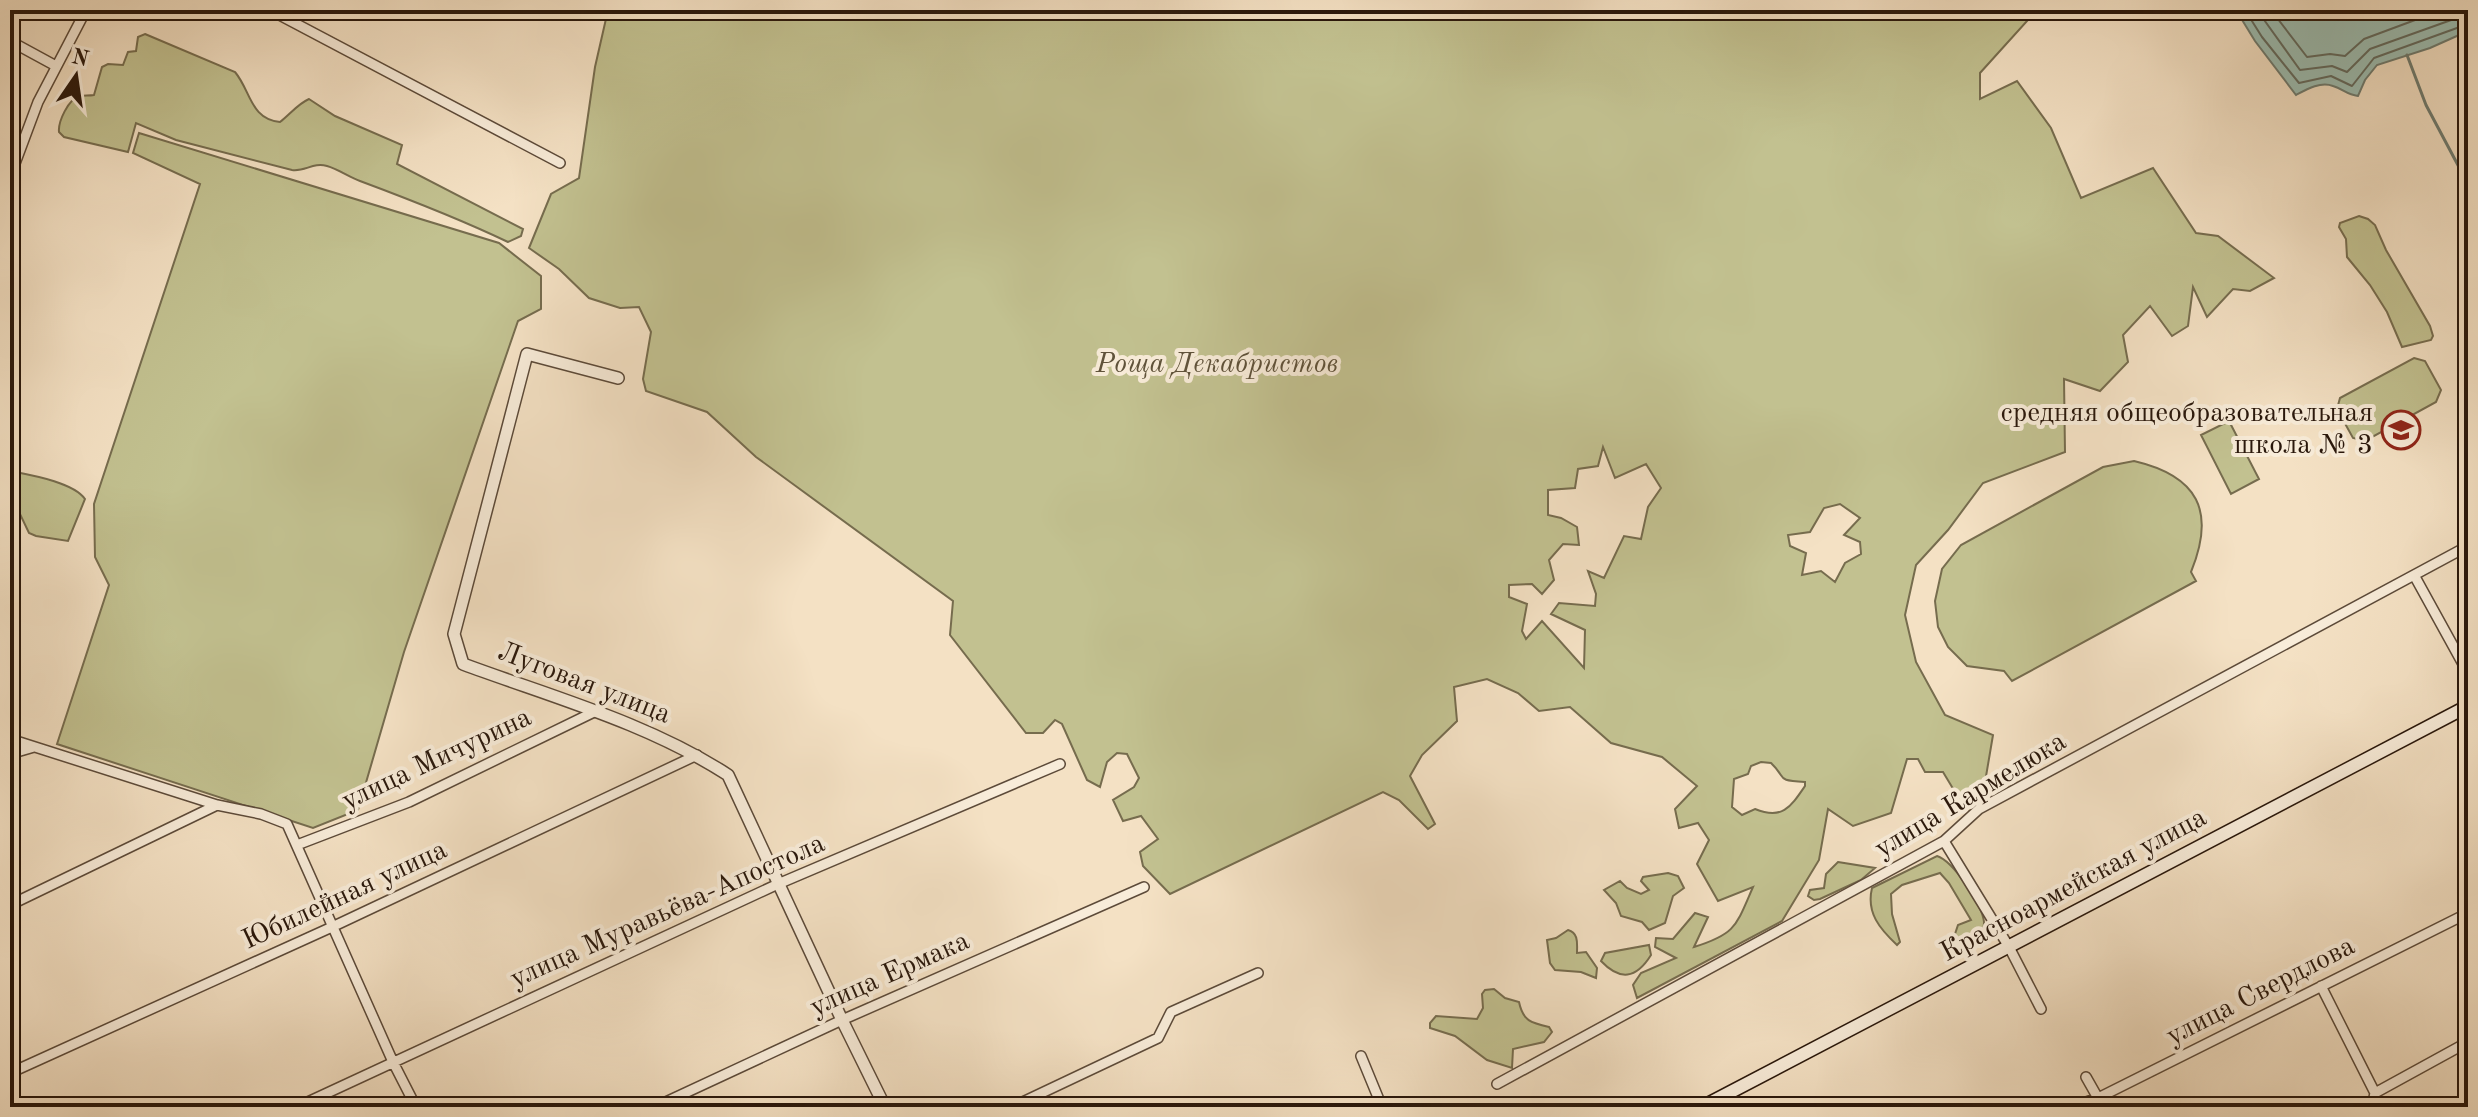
<svg xmlns="http://www.w3.org/2000/svg" width="2478" height="1117" viewBox="0 0 2478 1117" font-family="'Old Standard TT',serif">
<style>
.green{fill:#c2c190;stroke:#766c4e;stroke-width:2;fill-rule:evenodd}
.water{fill:#9cbeb3;stroke:#6e7b70;stroke-width:2}
.lines{fill:none;stroke-linecap:round;stroke-linejoin:round}
.shore{stroke:#626a5f;stroke-width:2}
.stream{stroke:#6e7b70;stroke-width:3}
.minor-casing{stroke:#5c4a39;stroke-width:12}
.tertiary-casing{stroke:#5c4a39;stroke-width:14}
.secondary-casing{stroke:#29170b;stroke-width:15}
.minor{stroke:#f8ecd9;stroke-width:9}
.tertiary{stroke:#f8ecd9;stroke-width:11}
.secondary{stroke:#f8ecd9;stroke-width:12}
.labels{text-anchor:middle;dominant-baseline:central;stroke-width:8;stroke-linejoin:round;paint-order:stroke}
.park-label{font-size:28px;font-style:italic;fill:#5f523a;stroke:#f8ecd9}
.poi-label{font-size:28px;fill:#29170b;stroke:#f8ecd9;text-anchor:end}
.street-label{font-size:28px;fill:#29170b;stroke:#f8ecd9}
</style>
<rect width="100%" height="100%" fill="#f4e1c4"/>
<filter id="stains"><feTurbulence type="fractalNoise" baseFrequency=".0025" numOctaves="4"/><feColorMatrix values="0 0 0 0 .2 0 0 0 0 .09 0 0 0 0 .02 0 0 0 .5 -.17"/></filter>
<radialGradient id="worn" r=".72"><stop offset=".6" stop-color="#630" stop-opacity="0"/><stop offset="1" stop-color="#630" stop-opacity=".3"/></radialGradient>
<path class="green" d="M608,10h1429l-57,63v26l37,-18 34,47 30,70 72,-30 43,65 22,3 56,42 -24,13 -17,-2 -26,28 -14,-30 -5,39 -16,10 -22,-30 -27,29 5,27 -28,29 -36,-12 1,73 -82,31 -35,47 -32,35 -11,50 11,47 29,53 48,20 -11,65 -27,-8 -12,-20h-18l-7,-13h-11l-16,54 -38,13 -25,-17 -9,51 -37,61 -145,77 -4,-13 8,-12 35,-15 -21,-11 1,-9 17,1 22,-26 13,4 -14,30c42,-13 42,-21 59,-60l-35,14 -21,-37 12,-24 -11,-17 -19,5 -4,-19 22,-23 -35,-29 -51,-14 -41,-36 -31,4 -21,-18 -31,-14 -33,8 3,34 -35,34 -12,21 25,48 -7,5 -29,-29 -16,-8 -213,102 -27,-28 -3,-14 18,-13 -17,-23 -18,5 -10,-21 21,-13 5,-9 -12,-24 -10,-1 -10,9 -7,25 -13,-7 -25,-56 -7,-4 -12,13h-17l-76,-98 3,-34 -197,-144 -49,-45 -61,-21 -3,-12 8,-47 -12,-25 -19,1 -31,-10 -30,-29 -30,-21 22,-54 28,-16 16,-111zM1603,447l12,31 31,-14 15,24 -13,19 -7,32 -17,-3 -20,42 -16,-7 8,23 -1,12 -36,-3 -8,11 34,16 -1,38 -42,-47 -16,18 -4,-8 5,-27 -18,-7v-12l23,-1 10,10 12,-14 -5,-20 14,-16 16,1 -2,-18 -16,-9 -13,-3v-25l27,-2 3,-19 20,-3zM1840,504l20,14 -16,17 16,7 1,12 -16,9 -10,19 -14,-11 -19,4 4,-22 -16,-7 -2,-11 22,-3 14,-24zM1761,762l10,1c17,16 3,17 34,19v4c-15,22 -23,34 -50,23l-13,6 -10,-8 2,-28 14,-5 3,-8z
M145,34l90,38c16,19 15,47 45,50 9,-7 19,-19 29,-23l26,17 67,29 -5,19 126,65 -2,7 -13,6c-48,-23 -97,-42 -148,-61 -11,-4 -22,-12 -33,-15 -14,-4 -22,6 -35,4l-116,-30 -40,-17 -8,29 -64,-15 -5,-5c-1,-10 9,-33 21,-36 4,-1 9,0 14,-1l8,-28 6,-3 15,1 5,-13 8,-1 2,-14z
M139,133l360,110 42,33v33l-23,12 -114,331 -46,158 -45,18 -256,-84 52,-159 -14,-28 -1,-53 106,-320 -67,-31z
M2359,216l9,3 7,6 11,25 44,76 3,10 -2,4 -29,7 -15,-35 -17,-27 -23,-28 -1,-18 -7,-12 1,-4z
M2414,358l11,3 16,29 -5,12 -71,39 -12,-3 -16,-29 3,-11z
M2229,421l30,58 -28,15 -30,-59z
M2134,461c64,15 82,50 57,111l5,9 -184,100 -8,-10 -37,-5 -19,-19 -10,-20 -3,-26 7,-32 19,-24 142,-78z
M10,471c20,4 63,11 75,28l-17,42 -32,-5 -7,-3 -9,-19 -10,-3z
M1937,856c16,5 45,48 47,66 0,6 -2,13 -2,19l-12,7 -12,-5 -3,-9 3,-9 13,-5 -22,-37 -9,-10 -38,12 -11,9 1,20 8,28 -3,3c-17,-16 -31,-32 -25,-57z
M1838,862l37,6 -14,12 -41,19 -6,1 -6,-4 2,-6 14,-2 2,-14z
M1668,873l10,3 6,12 -11,8 -8,27 -16,7 -7,-8 -21,-6 -5,-13 -12,-13 16,-9 7,7 14,6 8,-4 -8,-9 2,-4z
M1568,930c11,3 9,14 9,23l9,-1 11,16 -1,10 -15,-6 -26,-2 -5,-7 -3,-23 9,-2z
M1649,945l2,10c-15,24 -31,26 -50,6l4,-8z
M1494,989l11,9 14,4c4,19 12,21 30,25l3,5 -8,10 -31,7 -1,19 -25,-8 -32,-24 -25,-8v-5l6,-7 41,3 6,-11 -1,-14 3,-4z"/>
<path class="water" d="M2236,10h56l1,4 18,-4h157v21l-38,17 -53,17 -12,15 -7,16c-11,-1 -15,-7 -25,-10 -12,-5 -26,3 -37,9l-41,-54z"/>
<g class="lines">
<path class="shore" d="M2245,10l17,27 37,46 32,-7 21,10 22,-28 94,-34
M2257,10l43,60 32,-4 15,6 23,-23 98,-35
M2271,10l36,47 23,-3 15,2 19,-17 78,-29"/>
<path class="stream" d="M2407,55l19,50 34,64 8,-4"/>
<defs>
<path id="minor" d="M270,10l290,153
M593,10l7,4
M10,41l46,25
M10,177l28,-75 48,-92
M2414,575l54,98
M10,739l207,66 44,9 26,10 106,238 23,45
M10,754l24,-7
M1944,841l65,106 32,62
M297,845l112,-43 185,-90
M10,905l207,-100
M2321,986l54,107 -3,14
M1361,1056l21,51
M10,1073l322,-146 365,-172
M2086,1077l17,30
M1497,1084l447,-243 35,-32 489,-263
M2375,1093l93,-51
M297,1107l481,-223 282,-120
M655,1107l187,-87 302,-133
M1012,1107l146,-69 13,-26 87,-39
M1361,1107l17,-8
M2072,1107l26,-9 370,-185"/>
<path id="tertiary" d="M618,378l-91,-24 -73,280 9,30c89,33 185,59 265,111l114,245 43,87"/>
<path id="secondary" d="M1702,1107l766,-401"/>
</defs>
<use href="#minor" class="minor-casing"/>
<use href="#tertiary" class="tertiary-casing"/>
<use href="#secondary" class="secondary-casing"/>
<use href="#minor" class="minor"/>
<use href="#tertiary" class="tertiary"/>
<use href="#secondary" class="secondary"/>
</g>
<defs>
<symbol id="school-ring" viewBox="-11 -11 22 22"><circle r="9.5" fill="#f8ecd9" stroke="#8f2418" stroke-width="1.5"/><path d="M0-5L7-2L0 1L-7-2ZM-4 1L0 2.5L4 1V4Q0 6-4 4Z" fill="#8f2418"/></symbol>
</defs>
<g fill-rule="evenodd">
<use href="#school-ring" x="2379" y="408" width="44" height="44"/>
</g>
<g class="labels">
<g class="park-label">
<text x="1217" y="365">Роща Декабристов</text>
</g>
<g class="poi-label">
<text x="2373" y="414">средняя общеобразовательная<tspan x="2373" dy="32">школа № 3</tspan></text>
</g>
<g class="street-label">
<text transform="translate(584 684) rotate(21)">Луговая улица</text>
<text transform="translate(437 760) rotate(-25)">улица Мичурина</text>
<text transform="translate(1971 796) rotate(-31)">улица Кармелюка</text>
<text transform="translate(2074 886) rotate(-28)">Красноармейская улица</text>
<text transform="translate(345 896) rotate(-25)">Юбилейная улица</text>
<text transform="translate(668 912) rotate(-24)">улица Муравьёва-Апостола</text>
<text transform="translate(890 975) rotate(-24)">улица Ермака</text>
<text transform="translate(2261 992) rotate(-27)">улица Свердлова</text>
</g>
</g>
<rect width="2478" height="1117" fill="none" stroke="#f4e1c4" stroke-width="40"/>
<rect x="12" y="12" width="2454" height="1093" fill="none" stroke="#29170b" stroke-width="4"/>
<rect x="20" y="20" width="2438" height="1077" fill="none" stroke="#29170b" stroke-width="2"/>
<g transform="translate(76 76) rotate(13)" stroke="#f8ecd9" stroke-width="6" paint-order="stroke">
<path d="M0-6L14 30L0 20L-14 30Z" fill="#29170b"/>
<text y="-12" font-size="22" font-weight="bold" text-anchor="middle" fill="#29170b">N</text>
</g>
<rect width="100%" height="100%" filter="url(#stains)"/>
<rect width="100%" height="100%" fill="url(#worn)"/>
</svg>
